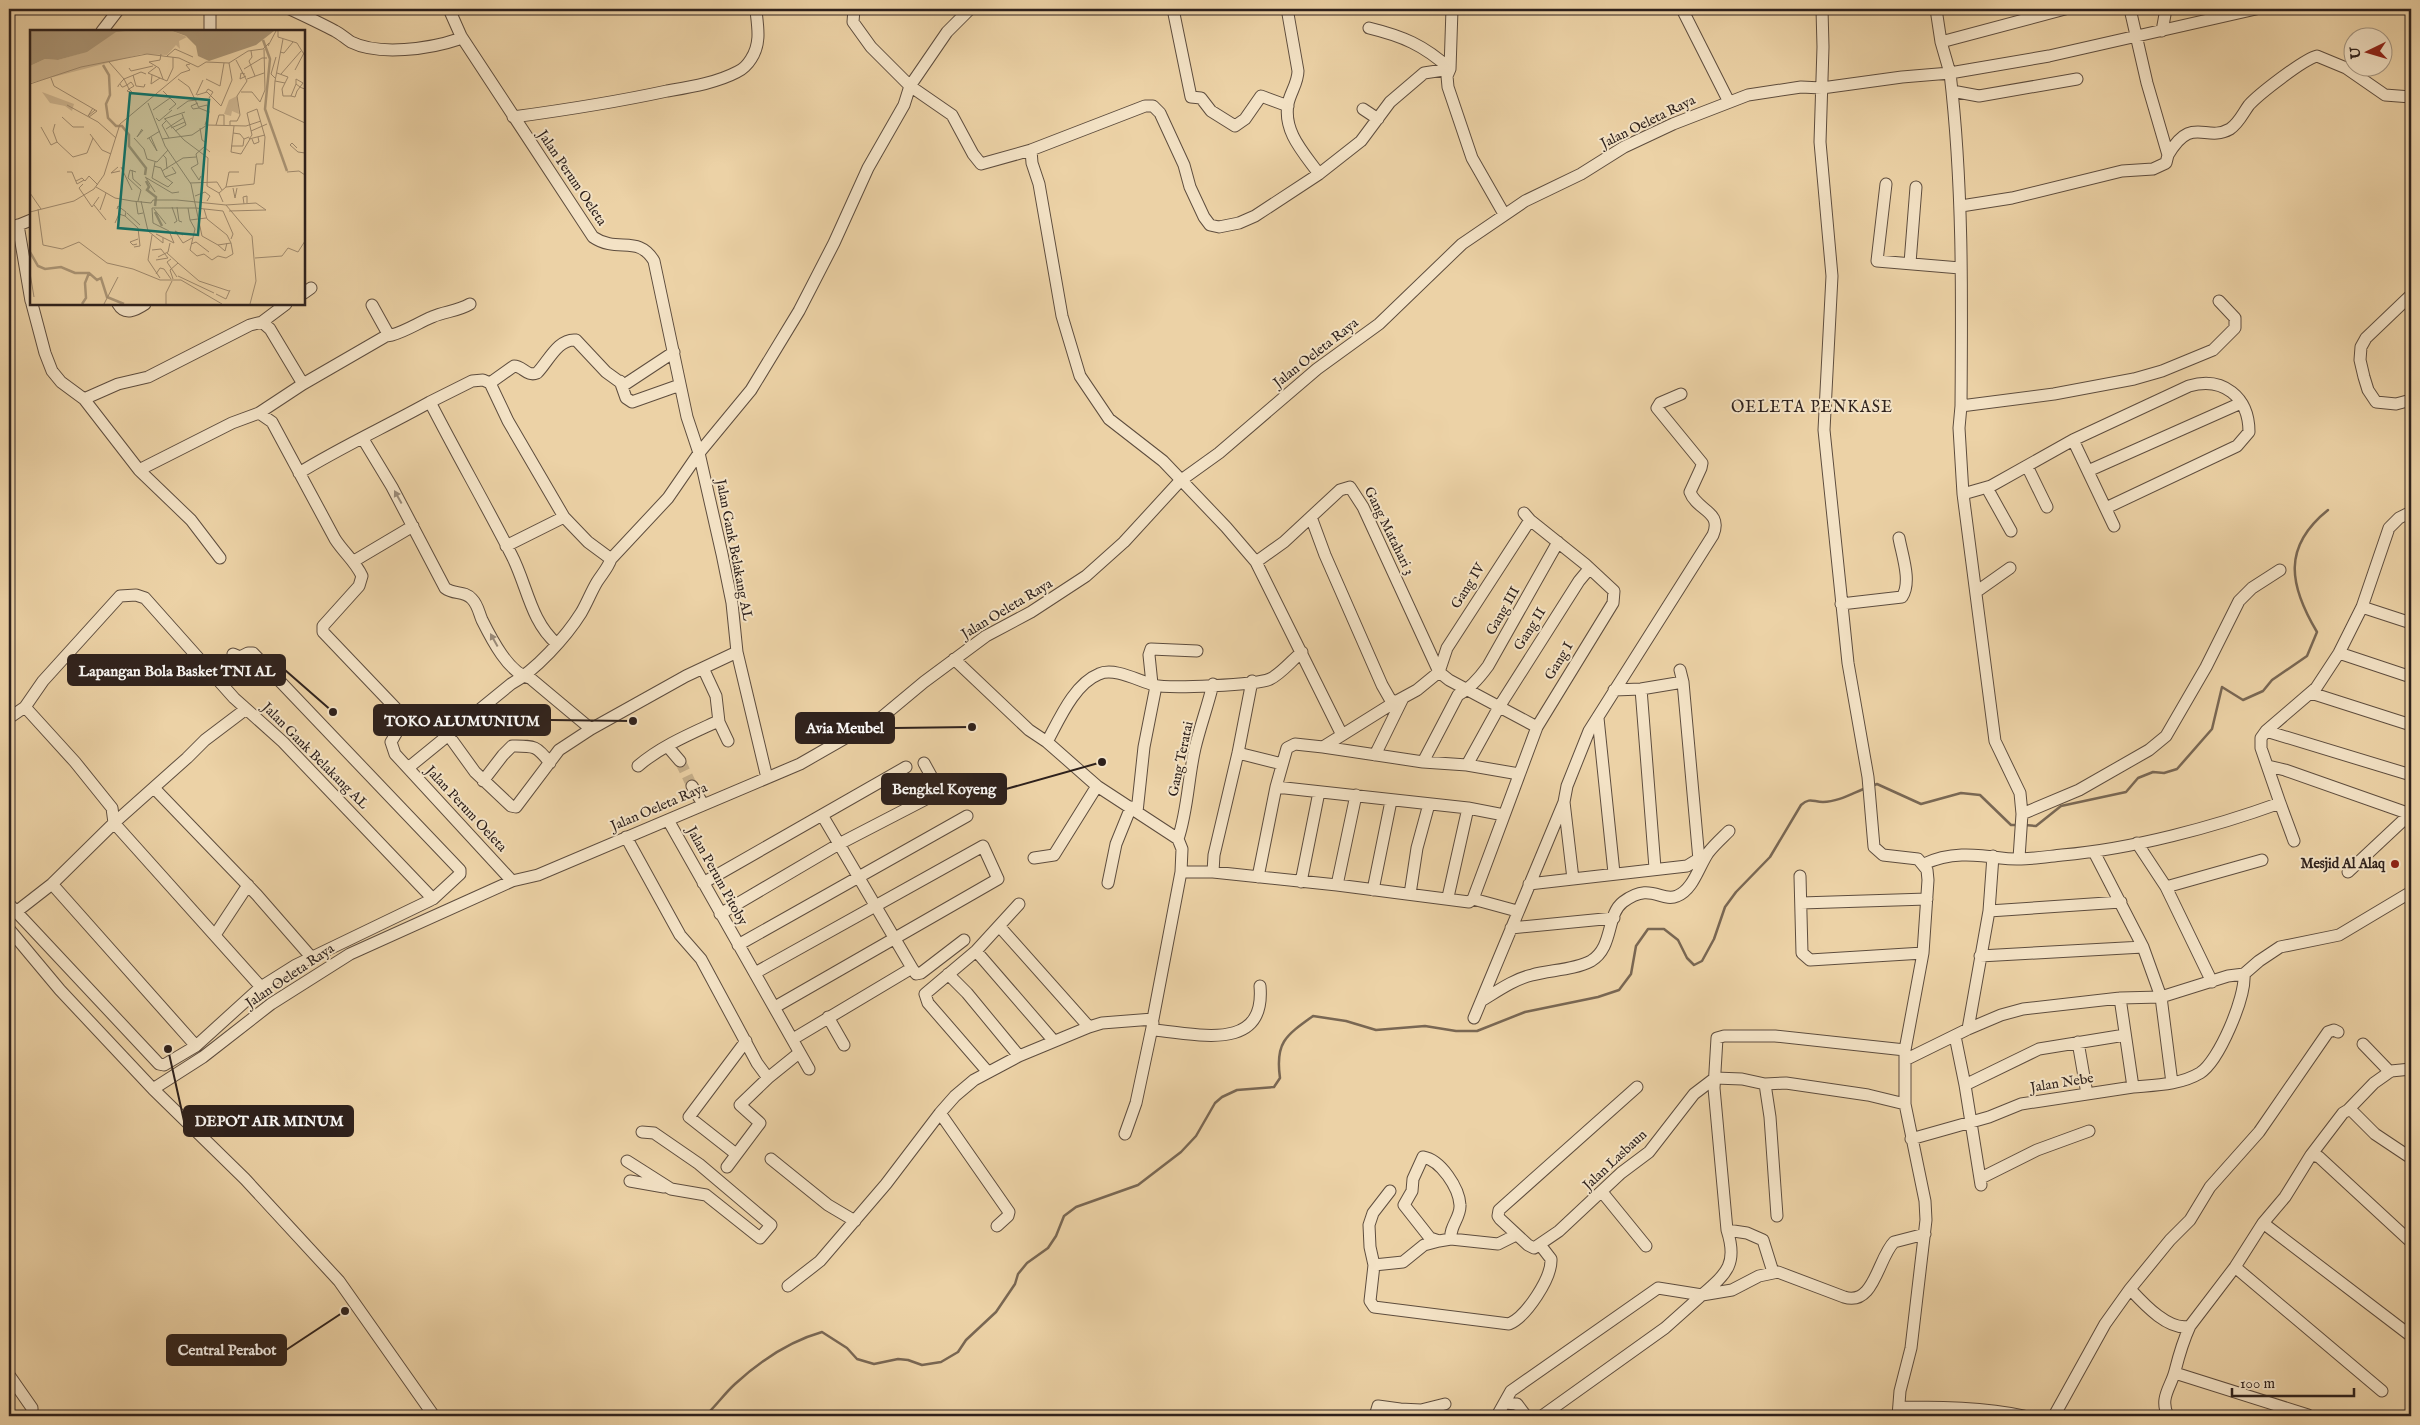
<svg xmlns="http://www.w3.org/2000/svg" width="2420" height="1425" viewBox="0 0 2420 1425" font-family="'IM FELL English',serif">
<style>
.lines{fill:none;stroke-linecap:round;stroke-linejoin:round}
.stream{stroke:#796753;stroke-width:2.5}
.minor-tunnel{stroke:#c6af8a;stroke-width:11;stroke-dasharray:11 5.5;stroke-linecap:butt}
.minor-casing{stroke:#5e4d3e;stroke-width:13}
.minor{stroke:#f3e2c5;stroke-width:11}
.oneway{fill:#9a8b79}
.poi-dot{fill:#8f2418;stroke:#f3e2c5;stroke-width:2}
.labels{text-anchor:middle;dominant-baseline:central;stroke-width:4;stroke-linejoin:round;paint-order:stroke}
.street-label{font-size:14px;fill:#2e211c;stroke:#f3e2c5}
.poi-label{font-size:14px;font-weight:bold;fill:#2e211c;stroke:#f3e2c5;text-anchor:end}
.quarter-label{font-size:16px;letter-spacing:1px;fill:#2e211c;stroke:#f3e2c5}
.inset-river{fill:none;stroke:#ab9677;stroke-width:2.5}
.inset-road{fill:none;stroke:#a08b6f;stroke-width:1}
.view{fill:#0f766e;fill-opacity:0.15;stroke:#0f766e;stroke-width:2.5}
.inset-edge{fill:none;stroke:#2e211c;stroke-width:2.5}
.leader{fill:none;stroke:#2e211c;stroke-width:2}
.callout-dot{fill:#2e211c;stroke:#f3e2c5;stroke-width:2}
.callout{fill:#2e211c;stroke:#2e211c;stroke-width:2}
.callout-label{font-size:15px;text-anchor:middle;font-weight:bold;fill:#fff}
</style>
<rect width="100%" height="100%" fill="#ecd2a6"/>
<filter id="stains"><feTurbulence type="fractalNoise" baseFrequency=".004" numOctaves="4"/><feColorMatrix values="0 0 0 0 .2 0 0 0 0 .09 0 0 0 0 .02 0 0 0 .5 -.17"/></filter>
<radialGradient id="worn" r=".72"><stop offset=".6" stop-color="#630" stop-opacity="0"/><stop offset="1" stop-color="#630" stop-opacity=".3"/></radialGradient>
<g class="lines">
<path class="stream" d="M1872,786l5,-2 44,20 40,-11 19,2 31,30h6
M2025,825l11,1 25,-20 65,-14 12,-14 15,-6 11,1 13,-4 35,-40 10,-42 21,13 20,-9 9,-11 35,-24 10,-24c-28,-47 -35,-85 11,-122
M705,1416c11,-10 19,-22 30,-32 24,-22 55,-43 87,-52l25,16 10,11 17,5 24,-5 10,1 14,5 19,-3 17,-10 8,-12 30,-28 19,-28 3,-10 9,-11 21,-15 8,-12 8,-20 12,-9 62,-22 43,-33 15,-16 19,-33 7,-6 15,-7 37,-3 6,-9c-5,-35 5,-42 33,-62l33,5 30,9 49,-4 31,5h21l48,-19 73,-15 21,-7 12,-16 5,-28 12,-17h16l14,11 9,18 7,7 8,-4 12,-22 11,-32 11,-15 34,-35 31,-52c9,-8 12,-3 22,-3 15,0 30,-9 43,-14"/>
<path class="minor-tunnel" d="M680,761l12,25"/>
<defs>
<path id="minor" d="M290,9c15,7 30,14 45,22 6,3 11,8 16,11 28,14 79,7 108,-3l2,-3
M449,9l12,27 132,201c25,17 45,-3 61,24l33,156 12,36 23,101 10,49 5,49 30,126
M854,9l-1,13 18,25 39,39 42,29 21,39 8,10 50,-14 114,-44h8l7,7 24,52 6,22 14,30 6,8 9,2 20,-4 16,-7 64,-42 42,-33 29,-39 34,-29 26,-4
M1173,9l18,88 10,1 10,13 24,15 10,-7 16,-23 27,10
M1452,9l-2,60 -3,7 1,11 24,71 32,56
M1682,9l47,93
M1822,9l1,38 -3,95 12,134 -8,154 24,233 20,114 6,70 9,8 35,4 9,11 1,10 -5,73 -18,97v54l20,97 1,19 -15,128 -11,43 -2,25
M1288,14l10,57c0,12 -8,22 -10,33 -5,28 16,49 31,70
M1369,28c33,8 55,17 81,41
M102,31l17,-22
M210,31v-22
M2162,31l4,-22
M1941,42l124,-33
M1952,91l27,5 98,-17
M1363,109l15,10
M513,117c52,-7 103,-15 154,-26 23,-4 49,-8 70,-19 5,-2 11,-8 14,-13 10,-15 7,-31 5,-48
M1031,150l1,13 7,21 23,132 18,60 29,43 54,42 63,66 30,35 86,173
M2168,155c24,-41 37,-12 62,-26 9,-6 13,-16 19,-24 10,-11 55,-46 68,-49l29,12 39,27 26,2
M1886,184l-9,77 83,7
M1961,206l51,-8 110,-27 31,-2 13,-6 2,-8 -21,-72 -17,-74
M18,225l13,76
M9,229l22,-9
M1910,263l6,-76
M304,293l7,-5
M2411,295l-45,43 -5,9 -1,13 4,17 4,13 8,12 20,2 15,-4
M32,304l13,49 7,18 9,11 23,17 55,71 52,50 29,38
M118,304c7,12 18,6 27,0
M372,305l15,27 5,3c14,-4 26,-12 40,-18 13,-6 24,-5 38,-13
M262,322l24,-18
M620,381l6,17 6,4 48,-17
M490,383l24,-17c9,0 13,11 23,7 11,-11 21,-35 39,-33l30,32 18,13 50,-33
M84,399l34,-15 30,-7 102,-52 12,-3 8,7 33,55
M430,402l42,-21 11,-1 7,3 18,38 56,96 24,25 23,17
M1961,406l93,-12 80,-15 28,-8 51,-21 22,-22v-10l-16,-17
M259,413l13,9 63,117c9,14 20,22 27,37l-3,10 -36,40v6l83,87v5l-9,8 -6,10 4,12 117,127
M363,439l29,48 53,101c9,7 19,2 27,11 6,6 7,14 10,21 9,18 27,54 48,58l61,51
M2073,440l41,86
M2027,466l20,41
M139,470l93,-47 27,-10 44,-29 83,-48 6,-1
M2088,471l153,-68
M299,473c42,-26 88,-47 131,-71 26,51 55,101 81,152 16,30 19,67 46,90
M1987,488l24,43
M1963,494l28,-8 82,-46 116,-54c34,-10 60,11 60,46l-12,14 -131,62
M1311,517l14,38 57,130 8,14 5,3
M506,546l58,-29
M354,561l59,-35
M1256,562l28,-20 56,-52 10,-3 13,20 76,165 10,8 88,47
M1976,592l34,-24
M1841,604l61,-7c10,-15 0,-42 -3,-59
M2362,607l49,16
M2339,653l72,24
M703,668l13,28 3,26
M1439,672l8,-24 83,-128
M1683,682l16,178
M1152,684l-3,-29 2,-6 46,2
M1641,689l14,179
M1614,690l27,-1 42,-7 -3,-12
M2311,693l100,32
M25,707l50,55 37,46 2,15 147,164
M9,718l16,-11 18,-26 77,-85 16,-1 9,3 89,100 49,44 150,157
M1598,718l16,155
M2266,731l145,44
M449,736l26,36 36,34 5,1 43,-57 32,-21 95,-53 51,-24
M1047,742c12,-22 27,-58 52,-68 15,-7 40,7 55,11 14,4 103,0 116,-6 11,-5 22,-19 32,-27
M668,747l12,14
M1323,747l100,15 44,3 52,9
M1238,753l44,11
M1375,755l28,-57
M1423,762l35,-67c12,-6 22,-18 30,-29l70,-124
M924,763l16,29
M1467,765l32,-58 80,-126 10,-12
M638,766c22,-19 50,-31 76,-43l5,-1 9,19
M2268,766l17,4 125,44
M408,768l103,-84c24,-13 55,-47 70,-71 6,-10 10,-21 16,-31 5,-8 11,-14 14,-23l57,-61 31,-45 52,-63 48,-79 35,-68 34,-75 36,-63 6,-19 37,-54 23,-23
M483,781l20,-26 9,-9c22,0 24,-1 38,17
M692,786l11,18
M1276,787l192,21 36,7
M154,788l103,107 55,63
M1564,802l9,77
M2280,803l14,38
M1137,812l7,-65 12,-61
M2022,814l57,-24 70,-40 17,-14 40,-69 33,-66 13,-13 28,-18
M822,815l90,153
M668,820l141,249
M626,837l54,98 21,24 56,104 11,15 31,-25
M1178,839c10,-30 10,-61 17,-91 5,-21 13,-43 18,-64
M2137,843l29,44 46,95
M2094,852l49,95 18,50 11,86
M1034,858l20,-3 43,-69
M2019,858l3,-44 -2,-21 -25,-52 -32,-247 -4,-66 2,-22c1,-111 2,-222 -11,-333l99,-17 207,-47
M1924,864c25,-12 50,-10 77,-6 20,3 42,-1 61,-3 70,-6 152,-28 218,-52l-19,-55v-10l5,-7 50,-43 23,-35 23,-46 27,-79 10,-10 12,-6
M1181,872h32l124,13 132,17 4,-3 64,-172 76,-124 1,-12 -29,-27 -55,-44 -6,-7
M1213,872l1,-17 24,-102 14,-72
M2348,872l63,-59
M1800,876l2,77 8,7 113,-7
M1258,877l18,-90 11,-39 8,-4 28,3 72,-45 22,-12 22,-18
M1301,882l18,-90
M703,883l203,-116
M1108,883l8,-39 15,-37
M52,884l144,162
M1529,884l158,-18 18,-11
M1337,885l19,-90
M2166,887l96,-27
M1373,890l18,-89
M1410,894l7,-46 12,-44
M1448,897l20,-89
M1473,899l44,12
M1801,903l126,-4
M9,904l150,160 5,1 32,-19 65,-59 35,-22 137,-66 27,-25v-4l-207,-217h-5l-8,4 -7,-3
M1989,911l132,-9
M16,912l36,-28 62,-61 73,-65 18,-18 41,-31
M720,914l119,-70 114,-59
M999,926l90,101
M1511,928l103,-10
M9,929l51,61 93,99 92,90 94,102 95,135
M215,935l33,-50
M738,945l229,-129
M976,951l77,89
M1980,956l163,-9
M755,973l228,-127 15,33 -223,128
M948,974l19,19 52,63
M1481,1001c15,-9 33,-22 51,-26 18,-5 42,-5 59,-14 23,-14 15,-46 32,-59 28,-21 38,1 54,-6 16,-6 22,-30 31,-43 6,-8 14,-15 21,-22
M828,1017l16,28
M1474,1018l90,-216 3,-16 22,-55 124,-196c10,-24 -16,-24 -23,-43l11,-24 1,-5 -45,-55 3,-5 21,-9
M1968,1029l21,-118 4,-55
M1153,1030c42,3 113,24 107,-44
M1955,1036l10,49 16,100
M793,1039l119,-71 4,6 5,-1 43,-33
M2078,1042l9,52
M2363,1044l27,28
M1905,1060l63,-31 33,-14 22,-6 97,-11 41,-1 67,-21 16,-2 15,-13 21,-14 59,-12 72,-43
M987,1071l-59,-68 -3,-9 51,-43 43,-47
M1765,1084l5,33 7,99
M1965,1085l74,-36 86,-14
M1637,1087l-138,123 -1,6 2,3 28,26 6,3 25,-17 62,-58 28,-21 45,-58 21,-16 27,1 23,5 21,-1 82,12 37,9
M2133,1087c22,-2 47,-2 67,-14 19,-12 46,-76 44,-99
M153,1089l50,-32 68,-53 79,-50 162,-73 26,-6 262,-111 82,-47 42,-35 62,-46 45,-24 55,-36 38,-34 56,-61 39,-28 98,-84 62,-45 83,-80 63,-43 56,-27 43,-27 49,-23 75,-29 53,-8 21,1 80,-11 48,-4 -9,-31 -5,-33
M2348,1110l5,2 22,22 36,24
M940,1113l69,99 -1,4 -11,10
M1125,1134l11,-31 17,-80
M1911,1139l78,-22 32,-13 112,-17 -13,-89
M736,1154l-47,-37 57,-76
M2311,1155l8,2 92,85
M771,1159l57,46 27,16
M627,1161l44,28 35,6 54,43 11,-13 -72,-61 -45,-31 -12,-1
M727,1167l33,-44 -20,-18 28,-27
M1981,1178l56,-28 52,-19
M630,1181l34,6
M1390,1191l-17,22 -4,12 1,22 4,18 -4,36 4,6 135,17c17,-7 43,-46 42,-65l-10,-13
M1602,1192l44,54
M2263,1223l148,113
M1727,1230l20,3 16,7 10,32
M1439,1241l-9,-3 -26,-33 8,-14 1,-12 10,-22c18,3 36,31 37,48 1,12 -11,22 -9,34
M1374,1265l29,-3 21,-17 15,-4 12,-2 47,5 18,-9
M2235,1267l147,124
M788,1286l32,-25 66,-77 54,-71 15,-17 19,-16 45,-24 70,-29 13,-4 51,-4 28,-147 1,-23 -4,-10 -81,-53 -50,-44 -18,-12 -75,-71
M2130,1289l40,-49 20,-20 20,-33 49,-55 69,-100 6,-2 4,2
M2175,1373l133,42
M9,1375l23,33v8
M1505,1403l12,1 9,12
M1899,1407c41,0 85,0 125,9
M1400,1409l21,1 24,-6
M1375,1416l3,-10 22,3 5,5
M1497,1416l14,-25 147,-103 44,7c25,-22 36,-31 25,-65l-13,-142 3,-50 7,-2h51l130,14
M1542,1416l123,-88 37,-33 30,-5 27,-14 19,-4 66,25c30,10 34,-39 50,-55l31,-8
M2054,1416l51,-92 25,-35c13,14 39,43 60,37l45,-59 28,-44 22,-26 26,-42 32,-42 5,-3 26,-27 17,-12 20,-2
M2168,1416c-9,-18 3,-29 7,-45 4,-16 8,-30 15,-45"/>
</defs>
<use href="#minor" class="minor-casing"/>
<use href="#minor" class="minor"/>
</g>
<defs><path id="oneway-solid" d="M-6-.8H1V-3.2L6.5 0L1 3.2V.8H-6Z" transform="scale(1.25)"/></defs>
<g class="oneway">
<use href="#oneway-solid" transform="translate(398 497) rotate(-119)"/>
<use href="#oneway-solid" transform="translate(494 640) rotate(-119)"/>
</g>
<circle class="poi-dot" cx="2395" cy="864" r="5"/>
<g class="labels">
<g class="street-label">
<text transform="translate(1648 122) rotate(-26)">Jalan Oeleta Raya</text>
<text transform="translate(572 178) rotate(56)">Jalan Perum Oeleta</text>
<text transform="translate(1316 353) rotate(-38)">Jalan Oeleta Raya</text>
<text transform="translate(1389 531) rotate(64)">Gang Matahari 3</text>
<text transform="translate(734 550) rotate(79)">Jalan Gank Belakang AL</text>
<text transform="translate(1468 586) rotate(-58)">Gang IV</text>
<text transform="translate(1007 609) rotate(-31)">Jalan Oeleta Raya</text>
<text transform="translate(1503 611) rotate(-60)">Gang III</text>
<text transform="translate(1530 629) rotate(-58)">Gang II</text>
<text transform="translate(1559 661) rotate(-59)">Gang I</text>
<text transform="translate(315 756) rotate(45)">Jalan Gank Belakang AL</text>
<text transform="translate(1181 759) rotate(-78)">Gang Teratai</text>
<text transform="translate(659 807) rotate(-23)">Jalan Oeleta Raya</text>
<text transform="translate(466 809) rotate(47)">Jalan Perum Oeleta</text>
<text transform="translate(717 876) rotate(61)">Jalan Perum Pitoby</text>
<text transform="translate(290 976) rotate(-34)">Jalan Oeleta Raya</text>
<text transform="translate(2062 1083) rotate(-9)">Jalan Nebe</text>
<text transform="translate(1615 1160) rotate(-43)">Jalan Lasbaun</text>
</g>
<g class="poi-label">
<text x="2385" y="864">Mesjid Al Alaq</text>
</g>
<g class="quarter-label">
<text x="1812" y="408">OELETA PENKASE</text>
</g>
</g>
<g transform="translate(30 30)">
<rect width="275" height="275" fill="#ecd2a6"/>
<path d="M87,1h55l15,6 -8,4 1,8 -4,-4 -9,10 -25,-1 -112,29v-17l15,-7 13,1 24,-7zM12,62l32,12 -2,7 4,3 -11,-8 -15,-3zM207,66l2,18 -7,-3 -1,5 -7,-2 5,-14z" fill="#ccb48f"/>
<path d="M0,1h95l-9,1 -29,20 -29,8 -13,-1 -15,7zM142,1h102l-18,14 -47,16 -11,-5 -2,-10 -10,-10z" fill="#ab9677"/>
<path class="inset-river" d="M233,10l7,19 -5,50 22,62M73,35l6,10 1,20 -4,9 2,14 8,8h6l7,9v11l17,22 -1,7M116,151l3,6 -2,3 9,7 -1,9M125,182l7,14M0,222l8,14 7,3 16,-2 14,6h14l8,7 4,-2 6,19 17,7M52,274l4,-6 -1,-15 4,-10"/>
<path class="inset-road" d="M248,1v6l19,6 8,13M253,9l-8,42 10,2M238,16l8,-15M221,21l1,6 -3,4 6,15M250,22l4,1 9,-11M131,24l-1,6 -11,2 10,6 4,11M137,26l8,-7 18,8M206,30l11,21 -10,15M79,32l15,17 17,-7 5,2M126,37l-8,6 19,8 6,-13v-11M99,38l2,3 22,-5M214,39l18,-11h5M265,40l10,-19M247,43l11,4 -6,12 1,7h8M215,44l-4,-1 -1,6 6,-3M251,44l20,-23M103,45l3,11 8,1 1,-3M122,45l-1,9 9,-6M21,48l3,8 43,25 -8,6M245,48l-4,-4 5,-17M148,49l11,8 10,21 10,4 -4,13M176,49l14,7 4,-23M217,49l17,-6M245,51l-2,27 32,15M0,54l51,-17 66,-13 32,4 19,9 8,-5 23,1 19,-12 15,-2 6,-6M266,54v-5l7,4 -6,8 -2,6 -4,-1 5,-12 4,3 2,1 3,1M88,57v-1l4,-5 2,-2 5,10 4,4 -6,-2 2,-2 5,-3 -3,-4 -4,3 -4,2h-1l-2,-3M133,61l13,13 -7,6M176,62l2,-3 5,3 -4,6M211,62h11l8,10 5,-12 -1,-41M166,65l7,-15M167,65l10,-3 14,14 11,-26 -3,-17M118,73l17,43 26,38 5,24 27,3 10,23 -2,5M168,73l-7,3 2,3 6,-1M37,75l31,17 18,16M169,77l8,-2 2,7M63,78l-5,8 7,-6M147,79l11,-8 9,-1M227,79l-10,4 5,22 -3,4 16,-4M123,80l17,-12M32,87l11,10h11M126,88l3,3 13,-11M134,89l21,-7M135,89l19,21 24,18 -1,28 12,7 4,9M136,91l-4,4 7,13M25,94l-2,7 4,11 16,15 14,-4 6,-15M186,95l3,-10h5v10M200,95v-4h7l3,-6 -3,-19M204,96l-3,26 10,2 9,-15M11,97l10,18 6,-3M141,98l14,-6 -3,-8M170,98l2,12 3,2M112,99l-5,8 6,-7M136,99l17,-11M145,101l11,-6 -1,-3M221,101l16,-7M203,103l7,1 4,5 5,-2M60,104l12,16 9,4M104,108l10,11 3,10 10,3 11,-12M119,108l8,13 -6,-14M117,109l13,-8M132,109l30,-4 15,-10 39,1 15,-5M222,109l2,5 5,-2 -1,-5M201,116h12l1,-7M267,118l-5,-5 -2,2 8,7 7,1M133,125l3,3 1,11M125,132l-3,16 16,9 5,-5M124,136l7,2 4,9 8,6M88,137l-7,6 9,-2M91,137l11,23M102,140l1,9 8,7M132,141l21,-13 13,-1M37,142h5l5,12 7,-4M106,142l-6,-2 -2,8 13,12 -3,11M257,142l12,-1 6,4M171,146l-2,4 -8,-12 7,-4 -2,-10 8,-7 6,5M115,147l27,16 7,-1M135,147l11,-4 -4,-6M116,148l9,14M46,151l6,-3 3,3 4,-5 9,9M160,153l27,-1 5,8M53,154l-4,4 13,19 7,-10M66,157l19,11 17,3 19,2 2,-3h24l49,5 26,31 4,45 -6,23M196,157l3,-15h10M203,158l2,10 2,-10M0,163l11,16M189,163l7,-6 28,-3 2,-20h7l2,-27 -8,-28M165,166l10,-4 5,4 -3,5M106,171l2,13 5,-1M111,171l7,30 15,12v-5M214,174l-1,-7 4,-1v7M64,175l12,15M196,175l30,-2 10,7 -37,1M142,177l5,14 -3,2M147,177l2,14 3,1M122,178h44l6,28 16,9 13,-2 -4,-8 -20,-16 -3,-10M122,178l1,15 16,8 5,12 -18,-9M158,178l2,12 16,-2M8,179l5,36 19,4 17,-7 28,21 26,6 27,11h21l41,24M87,179l1,-3 8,6 -1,4 13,12M124,179l12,15M70,180l6,-17M0,182l44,-11 20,-12 10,-14 16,-51 61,-51 9,-3 -4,-5 4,-1M97,183l13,12M160,190l5,9 -5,21 7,6 7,-2 8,6 6,-4 8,2 7,-4 -2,-11M85,193l4,-9 6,2M122,205l-4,25 12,18M153,205l-8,-4 8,12 9,-5M107,214l-4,1 -3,-3 8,-3M161,214l5,-2 13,10M188,215l7,6 2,-8M104,217l6,-1 -2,-18M122,220l9,-1 7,9 -12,2M137,223l11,10 -8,7 3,9M128,227l10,-5 2,-9M225,228l27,-2 6,-8 10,4 7,-11M141,229l-4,3 10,15M148,233l21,18 30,10M0,243l4,24M126,244l4,-6 4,1 7,10M148,246l36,17M186,264l10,5 4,-9M74,274l14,-27M136,274v-11l6,-12"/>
<path class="view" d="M100,63l79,7 -11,135 -80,-7z"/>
<rect width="275" height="275" class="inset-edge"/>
</g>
<path class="leader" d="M333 712L285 670M633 721L550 720M972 727L894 728M1102 762L1006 789M168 1049L184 1121M345 1311L286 1350"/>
<g class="callout-dot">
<circle cx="333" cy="712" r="5"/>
<circle cx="633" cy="721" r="5"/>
<circle cx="972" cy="727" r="5"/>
<circle cx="1102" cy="762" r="5"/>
<circle cx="168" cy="1049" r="5"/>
<circle cx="345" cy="1311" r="5"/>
</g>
<g class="callout">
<rect x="68" y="655" width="217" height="30" rx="5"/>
<rect x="374" y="705" width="176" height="30" rx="5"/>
<rect x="796" y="713" width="98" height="30" rx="5"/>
<rect x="882" y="774" width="124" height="30" rx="5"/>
<rect x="184" y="1106" width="169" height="30" rx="5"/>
<rect x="167" y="1335" width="119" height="30" rx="5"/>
</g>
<g class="callout-label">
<text x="177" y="676">Lapangan Bola Basket TNI AL</text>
<text x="462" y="726">TOKO ALUMUNIUM</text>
<text x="845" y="733">Avia Meubel</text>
<text x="944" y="794">Bengkel Koyeng</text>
<text x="269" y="1126">DEPOT AIR MINUM</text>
<text x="227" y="1355">Central Perabot</text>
</g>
<rect width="2420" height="1425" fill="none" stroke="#ecd2a6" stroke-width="30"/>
<rect x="10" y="10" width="2400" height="1405" fill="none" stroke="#2e211c" stroke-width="2.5"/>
<rect x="15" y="15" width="2390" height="1395" fill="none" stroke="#2e211c"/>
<g transform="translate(2368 52) rotate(265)"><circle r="24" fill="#f3e2c5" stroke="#a49581"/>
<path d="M0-4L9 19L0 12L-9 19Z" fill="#8f2418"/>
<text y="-8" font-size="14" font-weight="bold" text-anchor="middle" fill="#2e211c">U</text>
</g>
<path d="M2232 1388v8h122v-8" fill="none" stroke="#2e211c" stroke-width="2.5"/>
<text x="2240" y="1388" font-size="15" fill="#2e211c" stroke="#f3e2c5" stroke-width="4" paint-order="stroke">100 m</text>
<rect width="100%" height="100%" filter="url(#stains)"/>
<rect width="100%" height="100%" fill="url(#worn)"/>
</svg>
